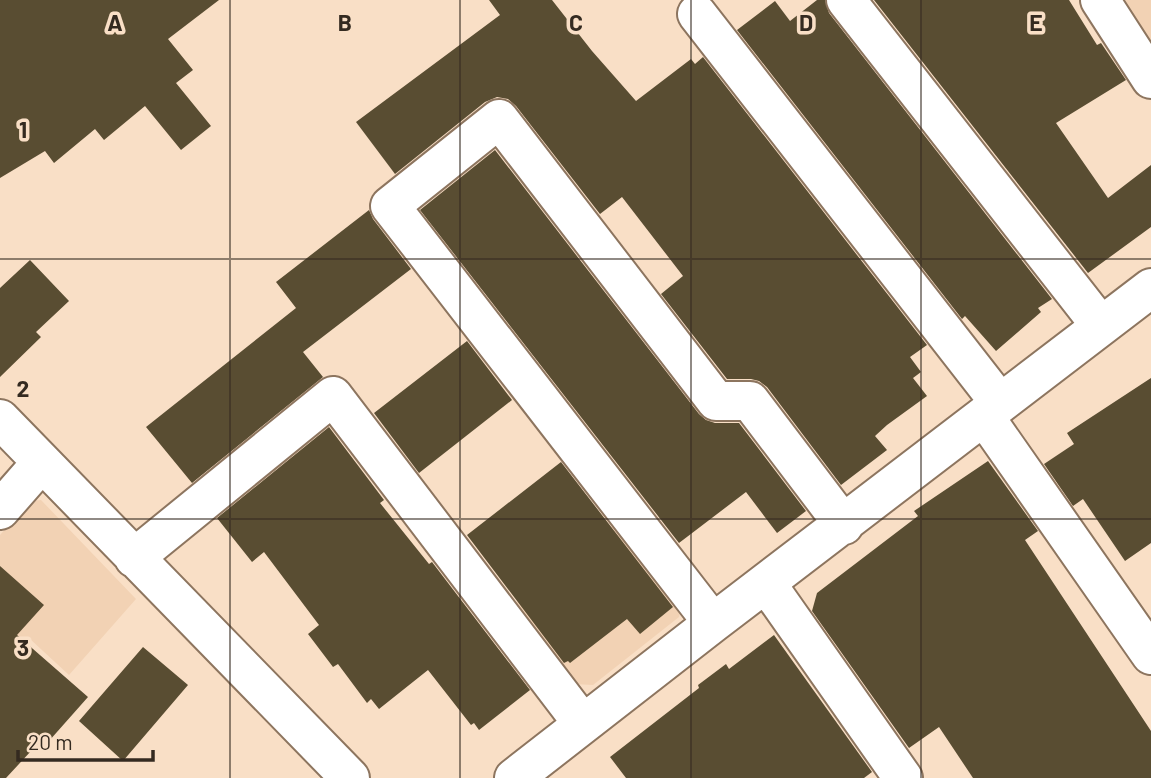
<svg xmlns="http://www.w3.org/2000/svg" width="1151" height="778" viewBox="0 0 1151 778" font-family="Barlow,sans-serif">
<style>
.built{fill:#f2d2b4}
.building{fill:#594d32}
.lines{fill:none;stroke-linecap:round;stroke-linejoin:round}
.minor-casing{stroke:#8d755f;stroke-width:42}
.minor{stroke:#fff;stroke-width:38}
.grid{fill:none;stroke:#342a20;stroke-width:2;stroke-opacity:0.55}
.grid-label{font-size:23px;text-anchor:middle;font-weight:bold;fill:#342a20;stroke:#f9dfc6;stroke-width:7;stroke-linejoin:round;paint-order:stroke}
</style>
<rect width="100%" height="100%" fill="#f9dfc6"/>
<path class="built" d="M1115,0h36v56z
M41,500l95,99 -67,76 -39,-36 -30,33v-137l30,-34z
M619,521l63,80 -3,16 -86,68 -19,-1 -60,-79z"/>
<path class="building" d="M0,0h219l-51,39 25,31 -17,13 35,43 -30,24 -36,-44 -41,34 -9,-11 -41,34 -9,-12 -45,27z
M489,0h63l40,51 44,50 55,-42 4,5 8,-7 224,288 -17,12 11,15 -8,6 14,18 -40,29 -12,11 12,14 -46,35 -74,-98 -8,-6 -8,-2h-24l-66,-85 22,-18 -61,-79 -22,17 -84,-108 -8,-7 -11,-2 -12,5 -90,72 -39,-52 144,-107z
M817,0h8l4,13 223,286 -14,9 3,4 -45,39 -31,-35 -3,3 -225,-289 38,-29 15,20z
M874,0h195l28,45 4,-2 25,37 -70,43 52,75 43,-33v62l-63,46z
M495,150l204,264 7,6 9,3h24l67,88 -29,22 -31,-41 -67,51 -259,-333z
M369,210l4,9 38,50 -108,83 20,25 -131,106 -46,-56 150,-119 -20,-26z
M30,260l39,41 -33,31 5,5 -41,40v-89z
M467,341l45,59 -93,73 -45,-60z
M1151,378v165l-26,18 -42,-62 -10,7 -29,-42 30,-20 -7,-11z
M329,427l55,73 -4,3 49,61 3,-2 98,128 -51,40 -5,-7 -3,2 -43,-55 -49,39 -8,-10 -4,4 -29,-39 -5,3 -25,-33 11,-9 -55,-73 -12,10 -35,-44z
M988,461l50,70 -13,9 126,191v47h-178l-34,-51 -30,21 -97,-137 5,-18 101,-77 -4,-5z
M561,462l112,145 -33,27 -13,-15 -57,44 -2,-2 -4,2 -97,-128z
M0,566l44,39 -27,30 71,62 -39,44 -5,-4 -38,41h-6z
M774,635l98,137 -8,6h-238l-16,-21 89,-69 -1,-3 28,-21 3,5z
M143,647l45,38 -65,76 -44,-40z"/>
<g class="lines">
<defs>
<path id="minor" d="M846,0l255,326
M1100,0l51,79
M697,14l303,389
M984,416l167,239
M0,419l350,359
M0,510l42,-48
M134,558l199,-162 250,328
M766,583l137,195
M713,623l-323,-417 109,-87 217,282h34l94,124
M514,778l199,-155 438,-335"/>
</defs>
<use href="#minor" class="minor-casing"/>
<use href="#minor" class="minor"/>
</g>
<path class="grid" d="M230,0v778M460,0v778M691,0v778M921,0v778M0,259h1151M0,519h1151"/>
<g class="grid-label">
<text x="115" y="31">A</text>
<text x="345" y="31">B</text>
<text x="576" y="31">C</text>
<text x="806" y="31">D</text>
<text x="1036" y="31">E</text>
<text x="23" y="138">1</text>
<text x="23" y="397">2</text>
<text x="23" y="656">3</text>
</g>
<path d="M18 750v10h135v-10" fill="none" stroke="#342a20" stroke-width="3.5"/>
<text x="28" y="750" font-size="21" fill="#342a20" stroke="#f9dfc6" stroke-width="5" paint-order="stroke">20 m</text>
</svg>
